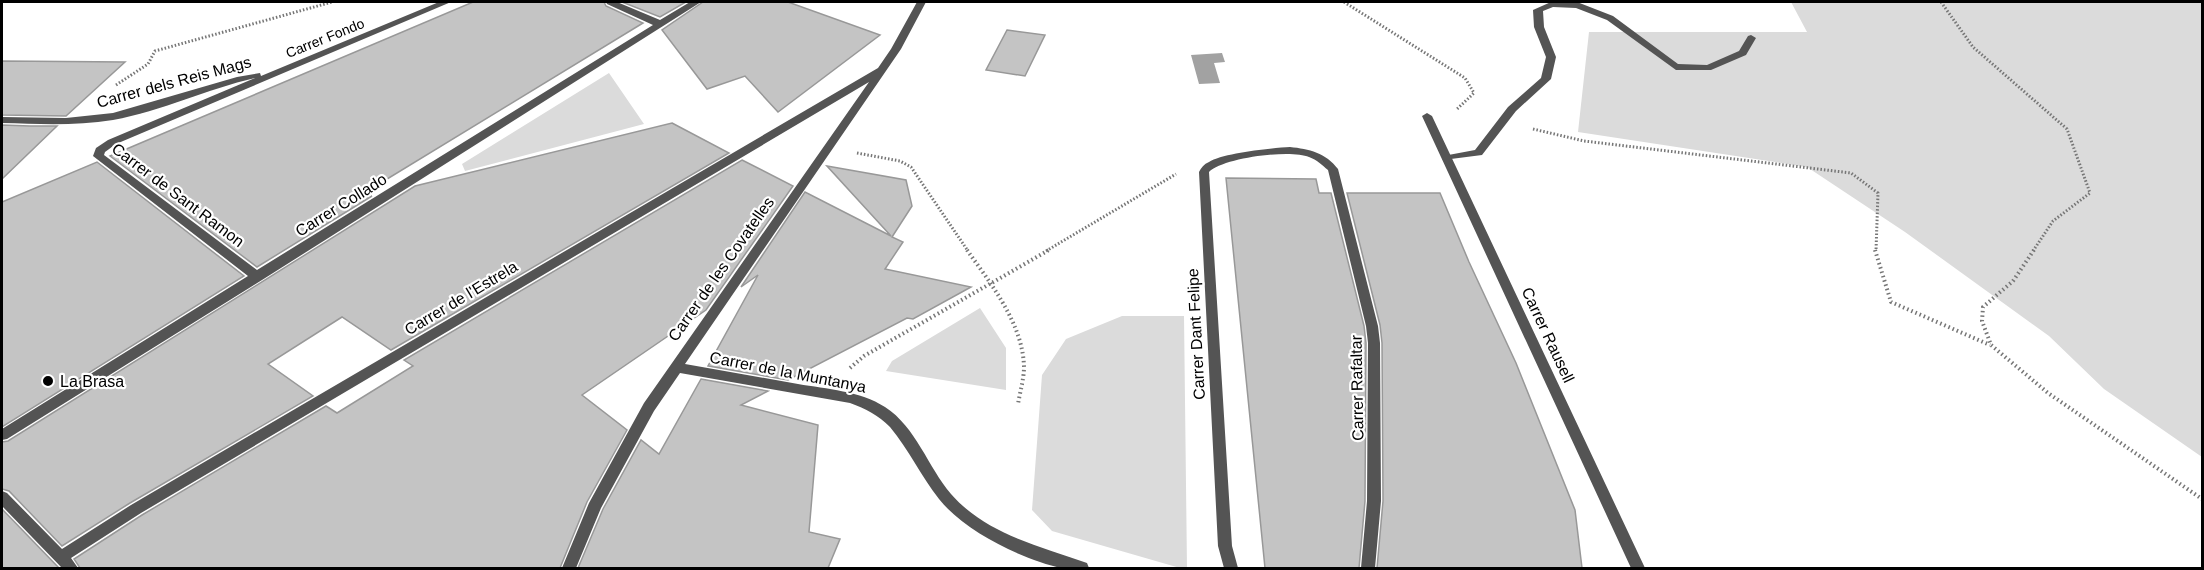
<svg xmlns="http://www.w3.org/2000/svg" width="2204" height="570" viewBox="0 0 2204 570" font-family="Arial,sans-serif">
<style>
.green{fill:#dbdbdb}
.water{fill:#a2a2a2}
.building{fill:#c4c4c4;stroke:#989898;stroke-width:1.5}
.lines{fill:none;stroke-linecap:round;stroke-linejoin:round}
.path-far1{stroke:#767676;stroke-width:3;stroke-dasharray:1.5 2;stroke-linecap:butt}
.path{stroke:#767676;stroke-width:4;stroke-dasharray:1.5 3;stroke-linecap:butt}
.service{fill:#545454;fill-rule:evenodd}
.minor{fill:#545454;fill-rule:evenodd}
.poi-dot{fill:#000;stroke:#fff;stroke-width:2}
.labels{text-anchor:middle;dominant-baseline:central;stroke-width:4.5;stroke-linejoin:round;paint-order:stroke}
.far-street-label{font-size:14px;fill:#000;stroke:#fff}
.street-label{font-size:16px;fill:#000;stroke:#fff}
.poi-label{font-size:16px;fill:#000;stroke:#fff;text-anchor:start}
</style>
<rect width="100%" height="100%" fill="#fff"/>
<path class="green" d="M1791,2h411v455l-98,-68 -55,-53 -144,-104 -98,-65 -229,-35 11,-100h218z
M609,73l35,51 -179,47 -3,-7z
M980,308l26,40v42l-120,-19 6,-10z
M1122,316h62l3,252h-7l-128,-37 -20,-21 10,-135 24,-36z"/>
<path class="water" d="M1222,53l3,9 -11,1 6,20 -21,1 -8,-29z"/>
<path class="building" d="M473,2h131l2,4 37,17 -292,178 21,-5 -115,71 -147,-111z
M622,2h64l-26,15z
M703,2h85l92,33 -102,77 -33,-36 -38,13 -45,-59z
M1007,30l38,5 -20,41 -39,-6z
M2,61l123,1 -59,54 -64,-1z
M672,123l57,30 -338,197 -49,-33 -74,47 45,32 -183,107 -68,43 -53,-55 -7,-2v-47l6,-1 407,-255z
M2,125l28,1h27l-55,53z
M742,160l51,26 -87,124 -124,85 45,35 -40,72 -27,66h-480l-6,-9 68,-44 184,-109 11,7 76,-47 -9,-6z
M97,162l147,114 -242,151v-225z
M827,166l79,14 6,26 -20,31 11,5 -18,27 86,18 -58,32 -6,-1 -119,62 -80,-14 50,-91 -17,12 64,-95 86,44z
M1226,178l90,1 3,14h12l33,133 2,17 -1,158 -6,67h-94z
M1347,193h93l29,69 47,101 59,147 7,58h-205l6,-67 -1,-158 -2,-18z
M701,379l67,12 -27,14 77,20 -9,107 31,7 -12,29h-250l25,-59 38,-69 18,14z
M2,509l57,59h-57z"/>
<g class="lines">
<path class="path-far1" d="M1344,2l121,76 9,15 -18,17
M1941,2l32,45 94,82 23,64 -37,28 -20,30
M116,85l32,-21 7,-13 177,-49
M1533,129l51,12 267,32 27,20 -2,58
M857,153l43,8 11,6 57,84
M1046,251l130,-77"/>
<path class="path" d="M967,250c24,34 56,74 57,117 0,12 -4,25 -6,37
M1875,250l16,52 99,43
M2034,250l-21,31 -30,26 -1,14 9,24 57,48 154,106
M850,368l14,-12 185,-106"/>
<path class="service" d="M1551,2h26l36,14 65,48 29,1 32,-14 9,-15 3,-1 5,3 -10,17 -35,15h-35l-69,-50 -31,-12 -23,-1 -10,4 1,16 12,30 -5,22 -35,32 -34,44 -39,5 -1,-2 1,-2 32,-6 33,-43 33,-29 5,-21 -12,-30 -1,-17z"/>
<path class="minor" d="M439,2h12l-335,142 -11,8 -1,3 153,115 396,-245 -46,-21 -1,-2h11l43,18 30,-18h11l-439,278 -255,159 -5,1v-11l246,-153 -155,-120 3,-8 12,-8 147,-62c-48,11 -93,33 -142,42 -37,6 -74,4 -111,3v-6l64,1 47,-5 124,-36 23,-4 1,3z
M917,2h9l-25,47 -216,315c38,7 75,13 113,20 29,5 62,7 87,23 31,20 43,60 66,87 35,40 88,52 136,69l2,5c-9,0 -19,2 -27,0 -39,-8 -98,-37 -123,-69 -18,-23 -30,-49 -49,-72 -12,-12 -24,-18 -40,-24l-170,-30 -26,38 -53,97 -25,60h-14l27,-65 55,-100 225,-321 -728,431 -70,45 7,10h-16l-60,-62v-15l5,2 55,56 69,-44 747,-437 13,-19z
M1427,113l5,3 213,452h-14l-209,-452z
M1290,147c19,2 36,6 48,22l40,157 2,17 1,158 -6,67h-14l6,-67 1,-158 -2,-17 -38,-156c-6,-5 -11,-10 -19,-13 -19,-8 -86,1 -100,15l23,374 6,22h-14l-6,-22 -19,-374c2,-4 5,-8 10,-10 14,-9 63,-14 81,-15z"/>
</g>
<circle class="poi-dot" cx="48" cy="381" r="6"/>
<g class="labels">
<g class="far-street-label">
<text transform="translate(325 38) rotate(-22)">Carrer Fondo</text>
</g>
<g class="street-label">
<text transform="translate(174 82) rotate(-15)">Carrer dels Reis Mags</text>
<text transform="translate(178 195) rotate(37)">Carrer de Sant Ramon</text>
<text transform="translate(341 205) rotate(-32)">Carrer Collado</text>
<text transform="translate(721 269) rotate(-55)">Carrer de les Covatelles</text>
<text transform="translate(461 298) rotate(-31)">Carrer de l'Estrela</text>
<text transform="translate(1196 334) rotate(-93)">Carrer Dant Felipe</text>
<text transform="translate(1548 335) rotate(65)">Carrer Rausell</text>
<text transform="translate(788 372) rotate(11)">Carrer de la Muntanya</text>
<text transform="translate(1357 388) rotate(-91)">Carrer Rafaltar</text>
</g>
<g class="poi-label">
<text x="60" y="381">La Brasa</text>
</g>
</g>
<rect width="2204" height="570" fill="none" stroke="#000000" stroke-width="6"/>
</svg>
